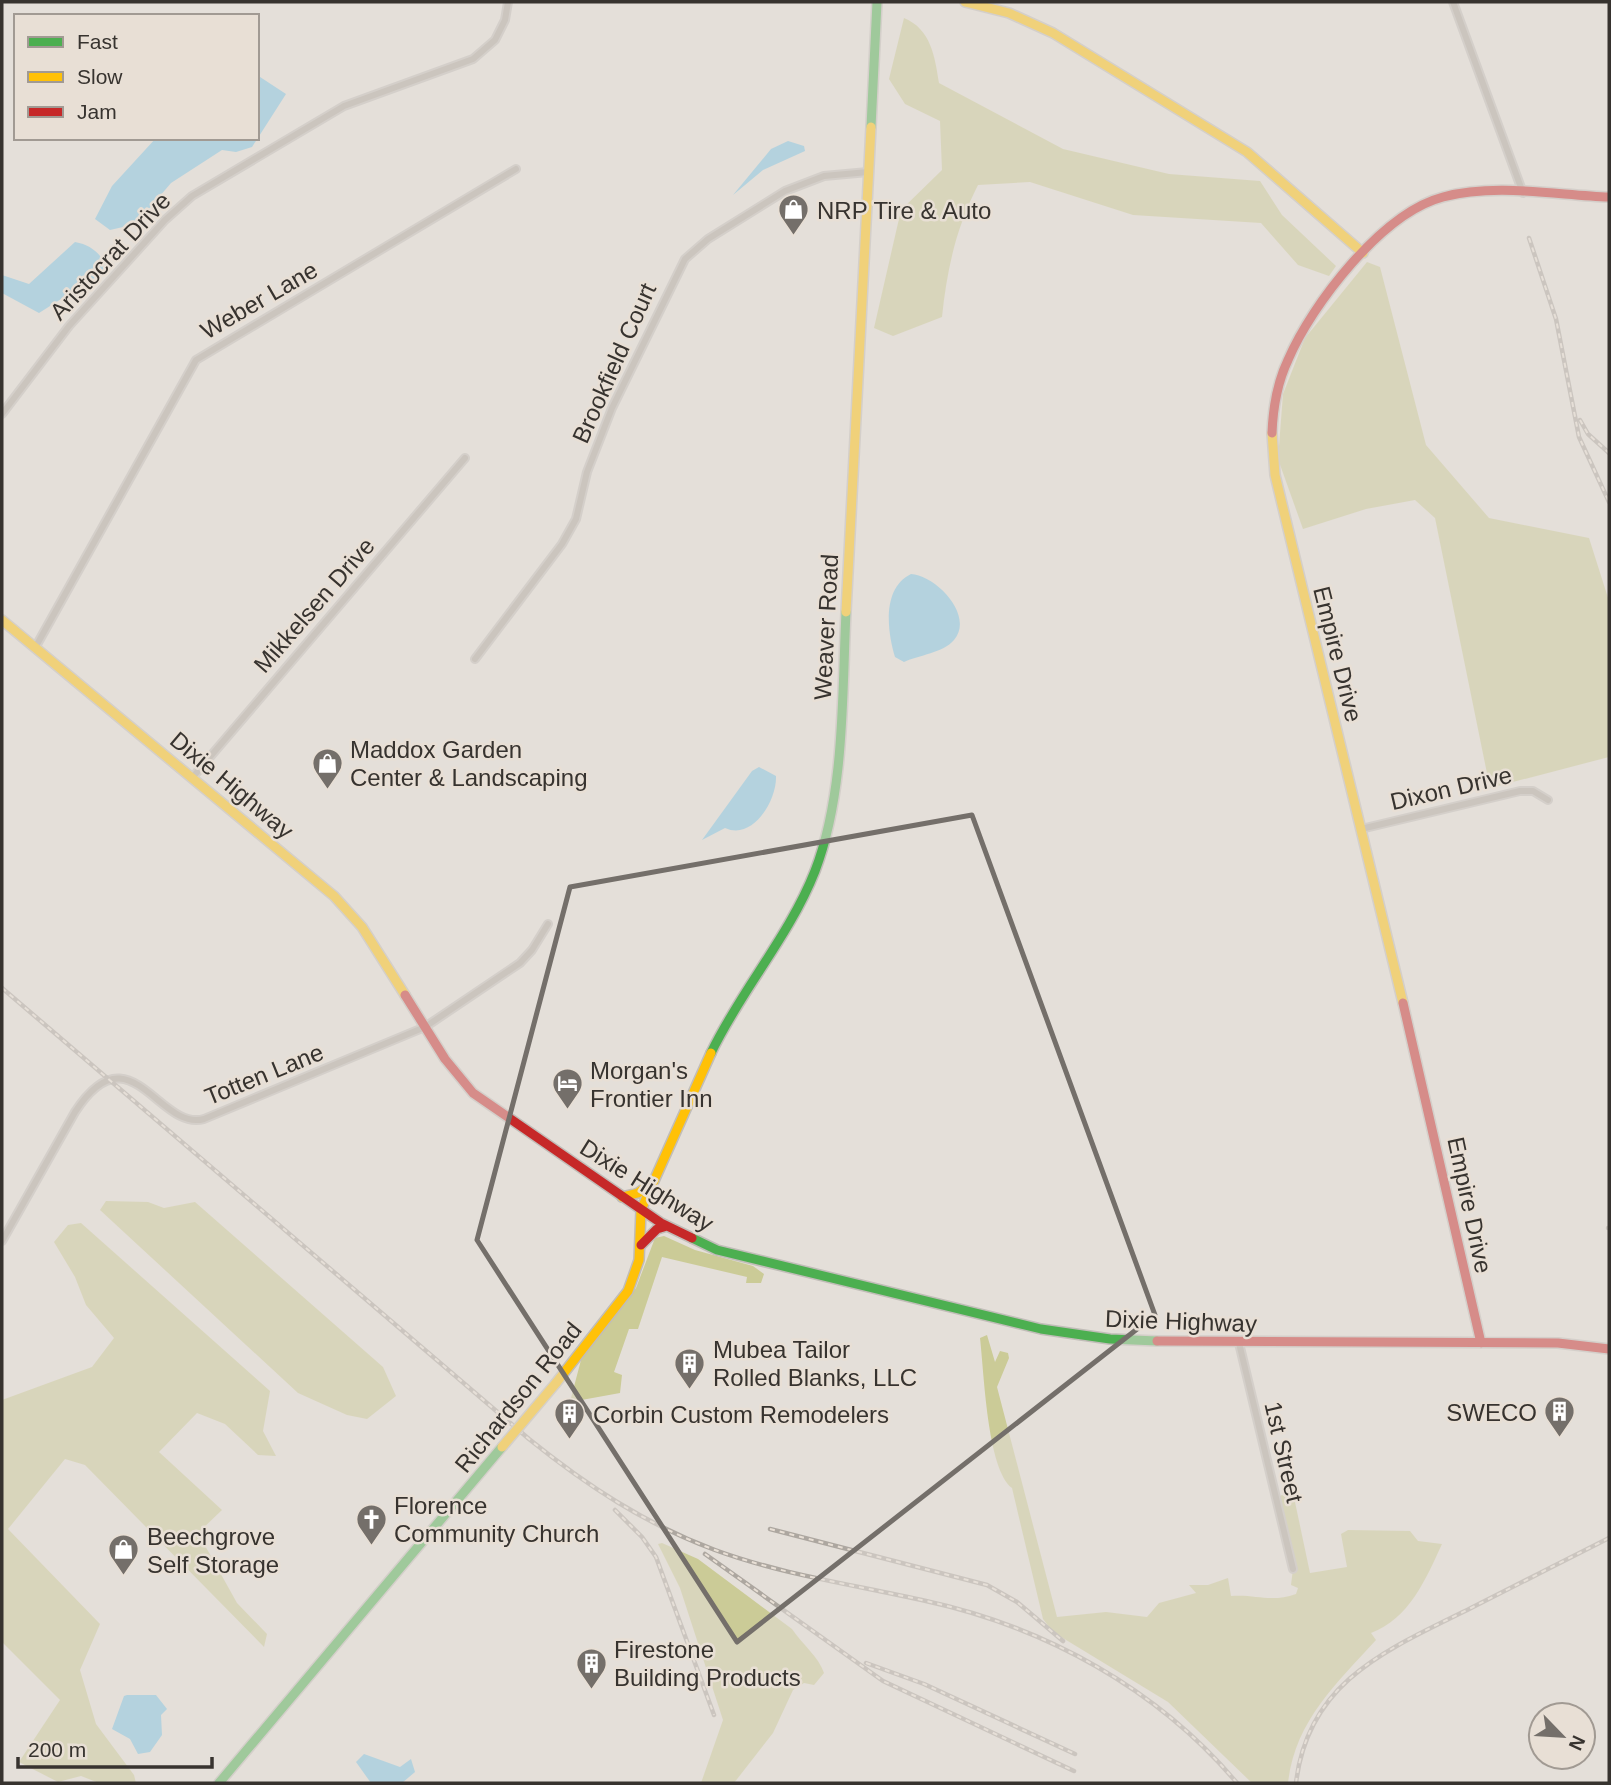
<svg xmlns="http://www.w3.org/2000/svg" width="1611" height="1785" viewBox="0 0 1611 1785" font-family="Arial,sans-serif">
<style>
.green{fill:#cbcb97}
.water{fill:#7bc4e4}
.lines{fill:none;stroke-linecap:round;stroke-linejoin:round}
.street-casing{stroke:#c1bdb8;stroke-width:10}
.fast-casing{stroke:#c1bdb8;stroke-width:12}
.slow-casing{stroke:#c1bdb8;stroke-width:12}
.jam-casing{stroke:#c1bdb8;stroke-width:12}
.street{stroke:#aea69d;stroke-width:6}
.fast{stroke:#4caf50;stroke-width:9}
.slow{stroke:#ffc107;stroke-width:9}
.jam{stroke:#c62828;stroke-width:9}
.rail-casing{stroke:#ada7a0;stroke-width:4.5}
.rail{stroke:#e8dfd5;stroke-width:2;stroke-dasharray:5;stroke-linecap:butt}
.slow-bridge-casing{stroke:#c1bdb8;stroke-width:12;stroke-linecap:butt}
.slow-bridge{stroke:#ffc107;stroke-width:9}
.marked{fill:none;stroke:#746f6a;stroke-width:5;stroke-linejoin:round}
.labels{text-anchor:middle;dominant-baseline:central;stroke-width:5;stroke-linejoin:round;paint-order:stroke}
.poi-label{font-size:24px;fill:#37332f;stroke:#e8dfd5;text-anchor:start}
.street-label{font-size:24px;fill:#37332f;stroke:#e8dfd5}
</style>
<rect width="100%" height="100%" fill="#e4dfd9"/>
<path class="green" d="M904,18c27,11 31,39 35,65l124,66 106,25 91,7 22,34 54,51 -7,10 -31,-11 -37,-42 -128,-8 -103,-33 -52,3c-22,43 -31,84 -36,132l-49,19 -19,-8 27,-118 41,-40 -2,-49 -35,-17 -16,-25z
M1367,262l13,5 46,178 63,73 100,20 20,63v156l-119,31 -55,-270 -20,-18 -49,9 -63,20 -25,-70 5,-65 22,-56z
M106,1201l42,1 16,6 31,-6 188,165 13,29 -29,23 -20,-4 -49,-22 -198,-183z
M81,1223l189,168 -7,40 13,25 -18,-1 -33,-31 -28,-11 -38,39 63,58 -24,23 39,70 30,31 -3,13 -179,-182 -20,-6 -57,70 92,95 -20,46 16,54 38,51 2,8h-37l-18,-7 -23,6 -39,-20 41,-62 -58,-58v-242l90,-33 22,-29 -28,-33 -11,-28 -21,-35 14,-17z
M664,1236l31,14 58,16 11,8 -3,9h-15l1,-6 -85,-20 -24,72h-9l-15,43 8,3 -2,18 -44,8 -5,-3 10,-38 55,-72 19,-50z
M987,1335l8,27 5,-11 8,2 1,5 -12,29 60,230 49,-5 41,5 12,-14 37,-10 -7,-8h19l20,-7 3,18c25,-2 40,7 65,-2l2,-6 -7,-3 2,-16 -17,-71 6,-3 13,7 15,71 37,-6 -6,-33 7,-4 62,1 8,10 24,3c-16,35 -33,75 -71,89l5,7c-40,44 -81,81 -88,143h-36l-84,-81 -115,-70 -10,-13 -31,-131c-25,-19 -28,-117 -32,-150z
M662,1543l36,16 94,70c10,15 27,28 32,44l-10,12 -10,-2 -11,7 -20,43 -39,50h-33l22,-63 -43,-132 -22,-44z"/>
<path class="water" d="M257,75l29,19 -34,53 -16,5 -14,-2 -51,33 -35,41 -26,6 -15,-11 17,-33 44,-48h101z
M788,141l16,5 1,5 -42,19 -30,25 38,-46z
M75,242c16,3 23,10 32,23l-8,10 -60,38 -37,-20v-18l27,9z
M911,574c24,1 64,41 43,66 -11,13 -35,15 -50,22l-9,-5c-8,-26 -13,-69 16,-83z
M759,767l17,9c1,24 -23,65 -51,52l-23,12 50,-69z
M127,1695h29l11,14 -6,6 1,20 -12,17 -12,2 -8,-15 -18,-10 12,-33z
M364,1754l36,13 11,-8 4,13 -13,11h-31l-15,-21z"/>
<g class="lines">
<defs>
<path id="street" d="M1453,2l70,191
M2,414l67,-88 96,-106 27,-24 152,-90 129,-47 22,-19 10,-20 3,-18
M35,648l161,-288 320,-191
M475,659l87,-115 14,-25 11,-47 25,-64 73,-149 23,-20 77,-48 39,-15 44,-4
M192,778l273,-320
M1361,829l159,-38h13l15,9
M2,1241l73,-129c55,-85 84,20 129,7l221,-92 95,-64 12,-13 16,-26
M1239,1343l54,226"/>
<path id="fast" d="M871,127l6,-125
M711,1053c30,-63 78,-116 104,-182 30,-78 27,-176 31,-259
M692,1238l25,12 324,79 69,10 47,2
M219,1783l283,-336"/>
<path id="slow" d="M965,2l44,11 44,20 194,119 116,101
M1272,433l3,42 128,528
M846,612l25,-485
M2,620l332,276 28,31 43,68
M622,1197l16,-4 15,-11
M556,1383l72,-92 11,-31 2,-50 70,-157"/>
<path id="jam" d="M1272,433c1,-25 5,-50 16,-73 24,-56 94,-147 155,-163 52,-14 113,-2 166,0
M405,995l40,64 28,34 188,130 31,15
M1403,1003l78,340
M641,1245l16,-16 10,-3
M1157,1341l401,2 51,6"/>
</defs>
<use href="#street" class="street-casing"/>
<use href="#fast" class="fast-casing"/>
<use href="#slow" class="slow-casing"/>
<use href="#jam" class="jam-casing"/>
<use href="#street" class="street"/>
<use href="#fast" class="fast"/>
<use href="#slow" class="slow"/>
<use href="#jam" class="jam"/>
<defs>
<path id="rail" d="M1529,238l27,81 23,118 30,65
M1580,420l8,14 21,19
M2,988l527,451c57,46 116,85 186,111 68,25 141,35 211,51 119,26 232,88 311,182
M1608,1228h1
M615,1510l27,27 14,20 58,158
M770,1529l217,56 30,17 46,39
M705,1554l178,127 191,90
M866,1663l58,21 151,70
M1296,1783c12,-103 93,-134 175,-175 46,-23 92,-47 138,-70"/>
</defs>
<use href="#rail" class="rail-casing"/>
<use href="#rail" class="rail"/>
<defs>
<path id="slow-bridge" d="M502,1447l54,-64"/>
</defs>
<use href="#slow-bridge" class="slow-bridge-casing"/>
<use href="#slow-bridge" class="slow-bridge"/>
</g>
<path d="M0 0H1611V1785H0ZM972,815l183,500 -418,327 -260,-402 93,-353z" fill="#e4dfd9" fill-opacity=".55" fill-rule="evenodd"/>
<path class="marked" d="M972,815l183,500 -418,327 -260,-402 93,-353z"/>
<defs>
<symbol id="shop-pin" viewBox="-11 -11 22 30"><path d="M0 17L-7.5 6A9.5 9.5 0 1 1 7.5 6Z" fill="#746f6a" stroke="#e8dfd5"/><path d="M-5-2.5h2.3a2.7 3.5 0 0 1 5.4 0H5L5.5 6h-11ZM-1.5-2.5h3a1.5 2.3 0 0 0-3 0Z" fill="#fff"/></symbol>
<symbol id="hotel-pin" viewBox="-11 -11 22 30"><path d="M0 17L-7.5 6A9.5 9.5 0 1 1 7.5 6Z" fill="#746f6a" stroke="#e8dfd5"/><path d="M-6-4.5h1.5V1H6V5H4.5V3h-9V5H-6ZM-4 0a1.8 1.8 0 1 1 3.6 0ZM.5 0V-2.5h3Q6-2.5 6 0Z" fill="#fff"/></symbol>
<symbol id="building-pin" viewBox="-11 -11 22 30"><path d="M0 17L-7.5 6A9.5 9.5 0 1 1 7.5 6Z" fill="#746f6a" stroke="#e8dfd5"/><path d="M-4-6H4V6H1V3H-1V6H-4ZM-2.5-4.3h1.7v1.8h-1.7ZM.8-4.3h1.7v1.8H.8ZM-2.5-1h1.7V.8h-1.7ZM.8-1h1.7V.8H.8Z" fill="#fff"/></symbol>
<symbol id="church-pin" viewBox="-11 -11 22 30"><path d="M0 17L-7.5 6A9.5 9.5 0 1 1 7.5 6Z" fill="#746f6a" stroke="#e8dfd5"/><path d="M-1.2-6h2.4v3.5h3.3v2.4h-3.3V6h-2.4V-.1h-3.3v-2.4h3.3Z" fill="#fff"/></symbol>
</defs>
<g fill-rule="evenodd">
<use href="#shop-pin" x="776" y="192" width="35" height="47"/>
<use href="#shop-pin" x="310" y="746" width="35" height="47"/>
<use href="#hotel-pin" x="550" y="1066" width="35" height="47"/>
<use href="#building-pin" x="672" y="1346" width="35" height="47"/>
<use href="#building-pin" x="1542" y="1394" width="35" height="47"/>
<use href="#building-pin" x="552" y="1396" width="35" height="47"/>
<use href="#church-pin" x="354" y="1502" width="35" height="47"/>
<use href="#shop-pin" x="106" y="1532" width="35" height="47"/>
<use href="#building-pin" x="574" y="1646" width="35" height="47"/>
</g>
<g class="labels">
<g class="poi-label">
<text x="817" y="210">NRP Tire &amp; Auto</text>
<text x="350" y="749">Maddox Garden<tspan x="350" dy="28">Center &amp; Landscaping</tspan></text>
<text x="590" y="1070">Morgan's<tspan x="590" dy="28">Frontier Inn</tspan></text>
<text x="713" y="1349">Mubea Tailor<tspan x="713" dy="28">Rolled Blanks, LLC</tspan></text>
<text x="1537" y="1412" text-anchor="end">SWECO</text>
<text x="593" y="1414">Corbin Custom Remodelers</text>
<text x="394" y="1505">Florence<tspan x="394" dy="28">Community Church</tspan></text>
<text x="147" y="1536">Beechgrove<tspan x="147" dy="28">Self Storage</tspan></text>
<text x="614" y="1649">Firestone<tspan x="614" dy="28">Building Products</tspan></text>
</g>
<g class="street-label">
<text transform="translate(110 256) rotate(-47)">Aristocrat Drive</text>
<text transform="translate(259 300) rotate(-30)">Weber Lane</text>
<text transform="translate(614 363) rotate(-66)">Brookfield Court</text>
<text transform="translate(314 605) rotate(-49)">Mikkelsen Drive</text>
<text transform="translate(826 627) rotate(-87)">Weaver Road</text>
<text transform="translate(1338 654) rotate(76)">Empire Drive</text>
<text transform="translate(232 785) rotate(40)">Dixie Highway</text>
<text transform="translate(1451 788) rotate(-13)">Dixon Drive</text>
<text transform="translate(264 1074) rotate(-22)">Totten Lane</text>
<text transform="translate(647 1185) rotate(32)">Dixie Highway</text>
<text transform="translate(1470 1205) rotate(78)">Empire Drive</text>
<text transform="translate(1181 1321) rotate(2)">Dixie Highway</text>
<text transform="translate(518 1397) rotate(-51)">Richardson Road</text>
<text transform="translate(1284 1452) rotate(77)">1st Street</text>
</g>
</g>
<rect width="1611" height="1785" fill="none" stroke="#37332f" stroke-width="7"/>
<rect x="14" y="14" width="245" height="126" fill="#e8dfd5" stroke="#a19a93" stroke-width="2"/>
<rect x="28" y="37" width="35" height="10" fill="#4caf50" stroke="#a19a93" stroke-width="2"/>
<text x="77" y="49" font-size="21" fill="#37332f">Fast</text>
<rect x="28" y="72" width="35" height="10" fill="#ffc107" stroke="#a19a93" stroke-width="2"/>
<text x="77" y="84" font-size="21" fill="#37332f">Slow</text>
<rect x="28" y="107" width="35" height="10" fill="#c62828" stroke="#a19a93" stroke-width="2"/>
<text x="77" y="119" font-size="21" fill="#37332f">Jam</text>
<g transform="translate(1562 1736) rotate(115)"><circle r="33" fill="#e8dfd5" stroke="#a19a93" stroke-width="2"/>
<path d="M0-5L12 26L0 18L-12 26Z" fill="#746f6a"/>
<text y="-10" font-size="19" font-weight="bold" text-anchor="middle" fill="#37332f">N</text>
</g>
<path d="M18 1757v10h194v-10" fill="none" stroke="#37332f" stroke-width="3.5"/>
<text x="28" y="1757" font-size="21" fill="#37332f" stroke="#e8dfd5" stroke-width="5" paint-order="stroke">200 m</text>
</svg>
